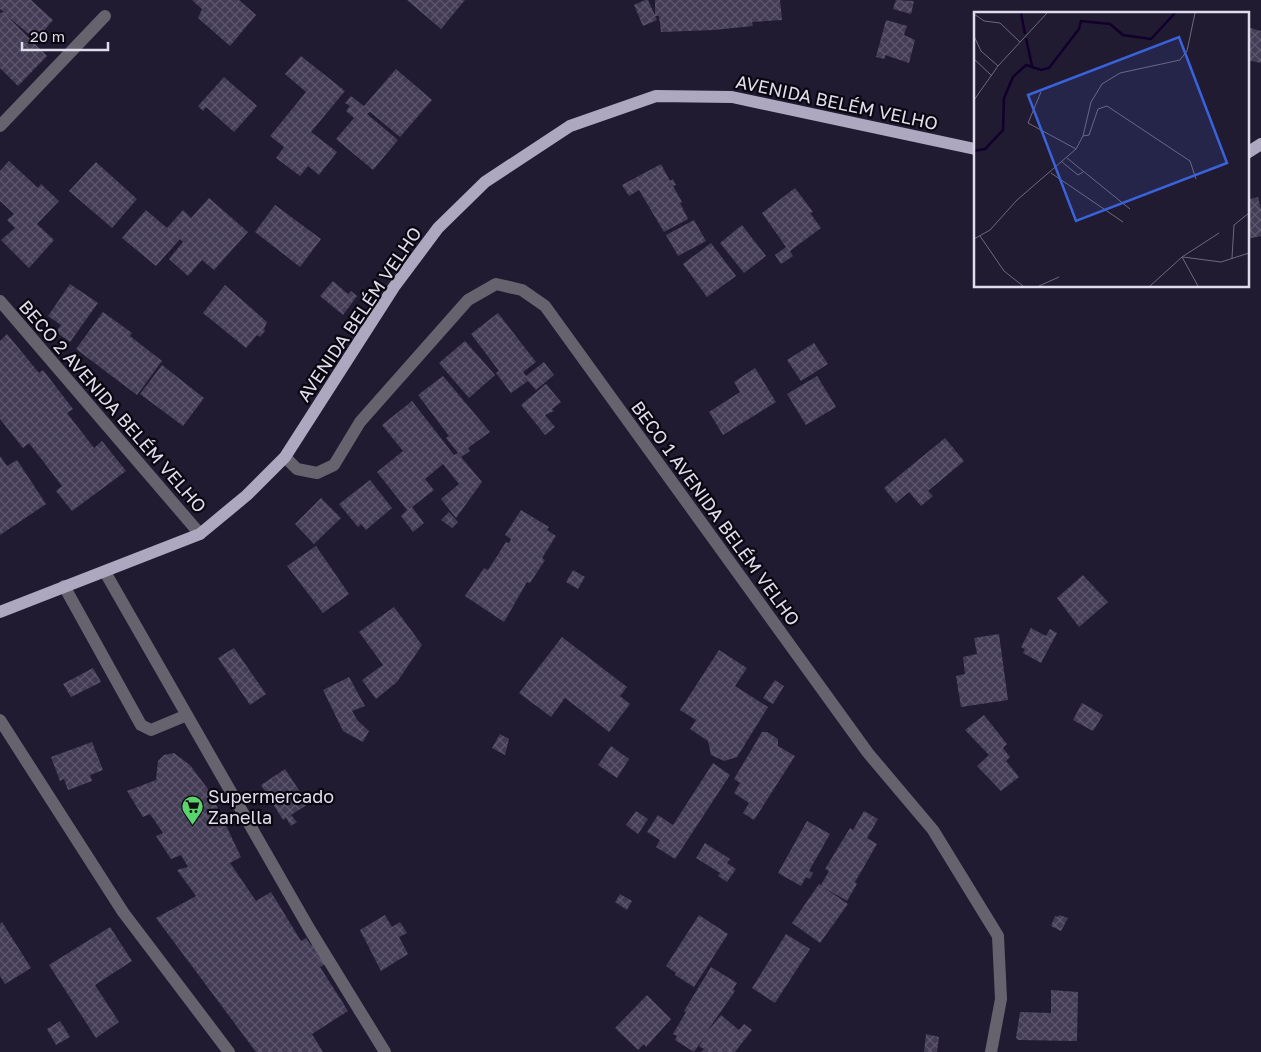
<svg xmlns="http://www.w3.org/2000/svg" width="1261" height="1052" viewBox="0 0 1261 1052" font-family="'Golos Text',sans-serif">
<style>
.building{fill:url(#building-cross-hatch)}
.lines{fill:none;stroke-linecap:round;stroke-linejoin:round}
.minor{stroke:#66636f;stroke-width:12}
.major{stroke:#ada7c0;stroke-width:12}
.labels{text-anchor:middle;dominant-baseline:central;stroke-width:4.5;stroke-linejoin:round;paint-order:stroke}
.street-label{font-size:18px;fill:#e0ddec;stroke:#0a0711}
.poi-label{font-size:18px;fill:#e0ddec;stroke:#0a0711;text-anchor:start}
.inset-river{fill:none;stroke:#11002b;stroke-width:2.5}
.inset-road{fill:none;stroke:#6d697c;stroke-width:1}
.view{fill:#3a63db;fill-opacity:0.15;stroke:#3a63db;stroke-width:2.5}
.inset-edge{fill:none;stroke:#e0ddec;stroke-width:2.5}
</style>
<defs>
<pattern id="building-cross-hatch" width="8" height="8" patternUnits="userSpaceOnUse" patternTransform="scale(1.25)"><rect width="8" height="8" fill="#433c55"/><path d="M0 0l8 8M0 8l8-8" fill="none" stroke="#5e586e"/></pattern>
</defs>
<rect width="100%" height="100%" fill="#211b31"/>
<path class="building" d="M0,0h31l22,20 -17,20 -29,-24 40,40 -29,30 -18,-18v-55l4,-1 -4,-3z
M192,0h47l17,15 -26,31 -32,-28 4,-9z
M407,0h58l-24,29z
M645,0h3l9,20 -14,6 -9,-21z
M655,0h125l2,20 -30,2 1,4 -39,4 -53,2 -2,-16h-4z
M896,0l18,1 -3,13 -18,-5z
M886,20l21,6 -3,9 11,5 -6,23 -24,-8v4l-9,-2z
M1247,27l14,4v32l-14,-3z
M301,56l44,35 -34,41 26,20 -18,23 -11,-9 -8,10 -24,-18 8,-11 -14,-11 36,-44 -21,-18z
M396,69l36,31 -32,37 -30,-25 -3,2 31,26 -25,30 -37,-31 18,-21 -8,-7 4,-5 -5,-3 6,-7 13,10z
M224,77l33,29 -23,26 -28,-25 -3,4 -5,-5z
M9,161l29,27 3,-4 18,17 -22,23 17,16 -25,28 -28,-28 14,-12 -8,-8 7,-6 -14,-13v-30z
M96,162l41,37 -25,29 -43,-37z
M661,164l9,17 3,-2 3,6 -3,1 9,16 -2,1 8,16 -24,13 -25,-42 -10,6 -7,-11z
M795,188l18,24 -3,1 11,15 -31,23 3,5 -12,8 -6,-9 11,-8 -24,-34z
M1258,197l3,12v27l-14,3v-39z
M209,198l39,34 -34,38 -12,-10 -14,16 -19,-17 14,-17 -3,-3 -24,27 -34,-28 24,-28 21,18 16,-18 8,8z
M275,205l46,34 -21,28 -45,-35z
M694,220l12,21 -28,15 -12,-21z
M742,225l24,31 -22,17 -24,-30z
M711,243l25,33 -29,21 -24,-33z
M333,281l15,13 3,-3 6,5 -14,19 -23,-19z
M70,284l28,19 -28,39 -14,-10 5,-7 -13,-9z
M225,285l42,37 -3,7 1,2 -5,6 -3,-2 -11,13 -43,-35z
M29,299l13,16 -4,3 -1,8 -17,-20z
M103,312l29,21 -2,3 32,25 -25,34 -61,-46z
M498,313l38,49 -13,10 3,4 18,-14 10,13 -18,15 -8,-9 -17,12 -15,-20 3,-2 -28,-37z
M7,334l32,39 4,-3 30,39 -6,4 27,35 8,-7 24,30 -54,40 -16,-20 6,-5 -33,-43 -6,5 -23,-29v-78z
M465,341l30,34 -26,23 -30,-35z
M814,343l14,21 -27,17 -14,-21z
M162,365l42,33 -21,28 -43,-32z
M755,368l21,34 -53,33 -14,-23 31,-20 -6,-10z
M443,376l47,56 -22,16 2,3 -9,6 21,25 -26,36 -15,-19 18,-15 -16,-20 -18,15 9,11 -22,17 12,16 -11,9 -12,-16 6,-6 -30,-38 26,-21 -21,-26 30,-24 42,54 4,-2 -12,-15 3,-2 -31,-41z
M817,376l19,31 -30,18 -19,-31z
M546,384l15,18 -9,7 2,2 -9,4 10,12 -10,8 -24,-30z
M945,438l19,23 -36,30 5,5 -12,10 -12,-14 -13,11 -12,-15z
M0,456l7,10 10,-6 29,44 -46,31z
M370,480l22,28 -26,22 -5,-6 -3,3 -19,-23z
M321,498l20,20 -27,26 -19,-20z
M521,510l28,17 -2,3 9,6 -14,22 3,2 -15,23 -3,-1 -23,40 -39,-26 19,-28 4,2 18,-28 3,1 2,-4 -6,-4z
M449,512l9,10 -6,6 -11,-8z
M316,546l33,48 -26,19 -36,-47z
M573,570l12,7 -7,12 -12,-7z
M1083,575l25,27 -29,25 -22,-29z
M394,607l28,38 -25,37 -21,17 -14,-19 21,-15 -24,-33z
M1031,628l15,8 4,-7 7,4 -16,30 -18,-10 2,-4 -4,-2z
M999,634l9,66 -47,7 -5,-31 9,-2 -2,-17 14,-3 -3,-16z
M562,637l65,50 -7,9 10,8 -21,28 -44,-34 -14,19 -32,-24z
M234,648l32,46 -16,11 -32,-47z
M719,650l28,18 -12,18 33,21 -31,50 -13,4 -13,-6 -3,-14 -18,-12 6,-9 -16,-10z
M93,668l8,14 -30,15 -8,-13z
M349,677l16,29 -13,5 6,10 11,10 -6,11 -20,-11 -20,-41z
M775,680l9,6 -11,18 -10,-6z
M1082,703l21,12 -10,16 -20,-11z
M984,715l23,29 -4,4 7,9 -4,4 13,16 -18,14 -24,-25 12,-11 -24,-25z
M762,732h5l11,7v7l17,10 -41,64 -11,-7 6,-10 -15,-10 6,-10 -6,-4z
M500,734l9,5 -4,16 -13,-7z
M92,742l11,28 -13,5 2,6 -24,9 -4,-11 -4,2 -9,-24z
M611,746l18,13 -12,19 -19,-13z
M174,753l16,12 20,27 31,65 -11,6 26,38 15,-9 30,49 5,-3 5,7 5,-3 13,20 -9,5 28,44 -36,23 11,18h-67l-100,-134 40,-22 -19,-26 11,-3 -7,-12 -10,4 -15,-23 7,-3 -13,-19 -7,3 -16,-26 29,-11 2,-19 6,-6z
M713,763l17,12 -55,84 -19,-12 4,-7 -13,-8 11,-17 15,10z
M285,769l23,35 -17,11 6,7 -6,4 -5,-8 -3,2 -22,-35z
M636,811l12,8 -10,15 -12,-9z
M864,811l14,8 -11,19 10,6 -22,38 2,2 -10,17 -24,-14 25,17 -28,39 -28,-20 27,-39 2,1 8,-14 -4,-2 25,-41 3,2z
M807,821l23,13 -21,37 4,2 -3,6 -4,-2 -5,9 -23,-13z
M705,843l25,16 -3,4 9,6 -9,13 -9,-6 2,-3 -24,-15z
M620,894l12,7 -5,9 -12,-8z
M385,915l7,12 8,-5 7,11 -8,4 9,17 -27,17 -21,-41z
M699,915l29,19 -34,53 -19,-12 1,-2 -10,-7z
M1059,915l9,3 -7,13 -10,-5 4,-10 3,1z
M2,922l29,46 -26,16 -5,-8v-52z
M110,927l22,34 -37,24 24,37 -23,16 -47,-73z
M786,934l24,15 -35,54 -23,-15z
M711,967l26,16 -4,6 2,2 -29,42 15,-18 18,15 5,-6 8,6 -17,22h-34l3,-3 -5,-3 6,-10 -11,16 -19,-12 2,-4 -4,-2 13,-22 -2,-1z
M1051,990l27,2 -1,49 -59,-1 -2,-2 4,-26 31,1z
M647,995l24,24 -25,28 -2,-3 -6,6 -23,-22z
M60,1021l10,16 -14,8 -9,-16z
M926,1034l13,3 -2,15h-13z"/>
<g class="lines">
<path class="minor" d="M0,126l105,-110
M0,301l200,233
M285,457l12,12 20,4 17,-8 26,-43 108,-122 28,-16 26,6 23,16 323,447 65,77 65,106 3,63 -10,53
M105,572l205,358 75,122
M64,586l77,139 10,5 36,-15
M0,720l123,192 106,140"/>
<path class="major" d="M1247,153l14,-9
M0,612l200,-78 47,-39 38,-38 109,-170 44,-59 47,-46 85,-56 86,-30 76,1 243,52"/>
</g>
<defs>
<symbol id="supermarket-pin" viewBox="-11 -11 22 30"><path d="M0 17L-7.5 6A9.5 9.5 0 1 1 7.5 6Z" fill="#5ad56e" stroke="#0a0711"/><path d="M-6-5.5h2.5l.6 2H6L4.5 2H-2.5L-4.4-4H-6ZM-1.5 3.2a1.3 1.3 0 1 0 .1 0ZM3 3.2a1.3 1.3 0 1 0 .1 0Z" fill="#111"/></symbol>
</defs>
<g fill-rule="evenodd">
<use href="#supermarket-pin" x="180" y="794" width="25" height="34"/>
</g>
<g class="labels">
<g class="street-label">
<text transform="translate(837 102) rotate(12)">AVENIDA BELÉM VELHO</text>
<text transform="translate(359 314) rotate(-56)">AVENIDA BELÉM VELHO</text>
<text transform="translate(113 406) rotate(49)">BECO 2 AVENIDA BELÉM VELHO</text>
<text transform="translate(716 513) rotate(54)">BECO 1 AVENIDA BELÉM VELHO</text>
</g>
<g class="poi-label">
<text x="208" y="796">Supermercado<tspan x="208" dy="21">Zanella</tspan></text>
</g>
</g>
<g transform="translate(974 12)">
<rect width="275" height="275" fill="#211b31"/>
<path class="inset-river" d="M47,1l4,21M52,26l6,28M0,139l11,-2 18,-19 1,-32 9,-21 13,-12 15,5 8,-2 30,-39 2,-8 29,3 13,11 28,4 24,-26"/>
<path class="inset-road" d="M0,2l10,7 16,2 20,19M0,24l7,15 17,15M0,47l18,17M67,80l-13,31 48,26M0,88l24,-34 49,-53M109,124l6,-1 9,-26 9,-3 83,55 6,18M93,146l63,51M88,150l16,13 5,-3M77,161l72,49M6,224l24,35 19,15M0,227l16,-9 27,-30 59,-51 7,-13 8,-34 11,-18 18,-11 60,-13 7,-9 8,-38M208,245l16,29M209,245l38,5 28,-9M258,246l2,-33 15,-12M65,274l20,-9M176,274l32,-29 37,-24"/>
<path class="view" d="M205,25l48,126 -151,58 -48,-126z"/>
<rect width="275" height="275" class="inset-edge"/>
</g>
<path d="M22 42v8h86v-8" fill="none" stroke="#e0ddec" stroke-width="2.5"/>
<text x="30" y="42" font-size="15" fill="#e0ddec" stroke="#0a0711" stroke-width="4" paint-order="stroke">20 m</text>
</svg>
